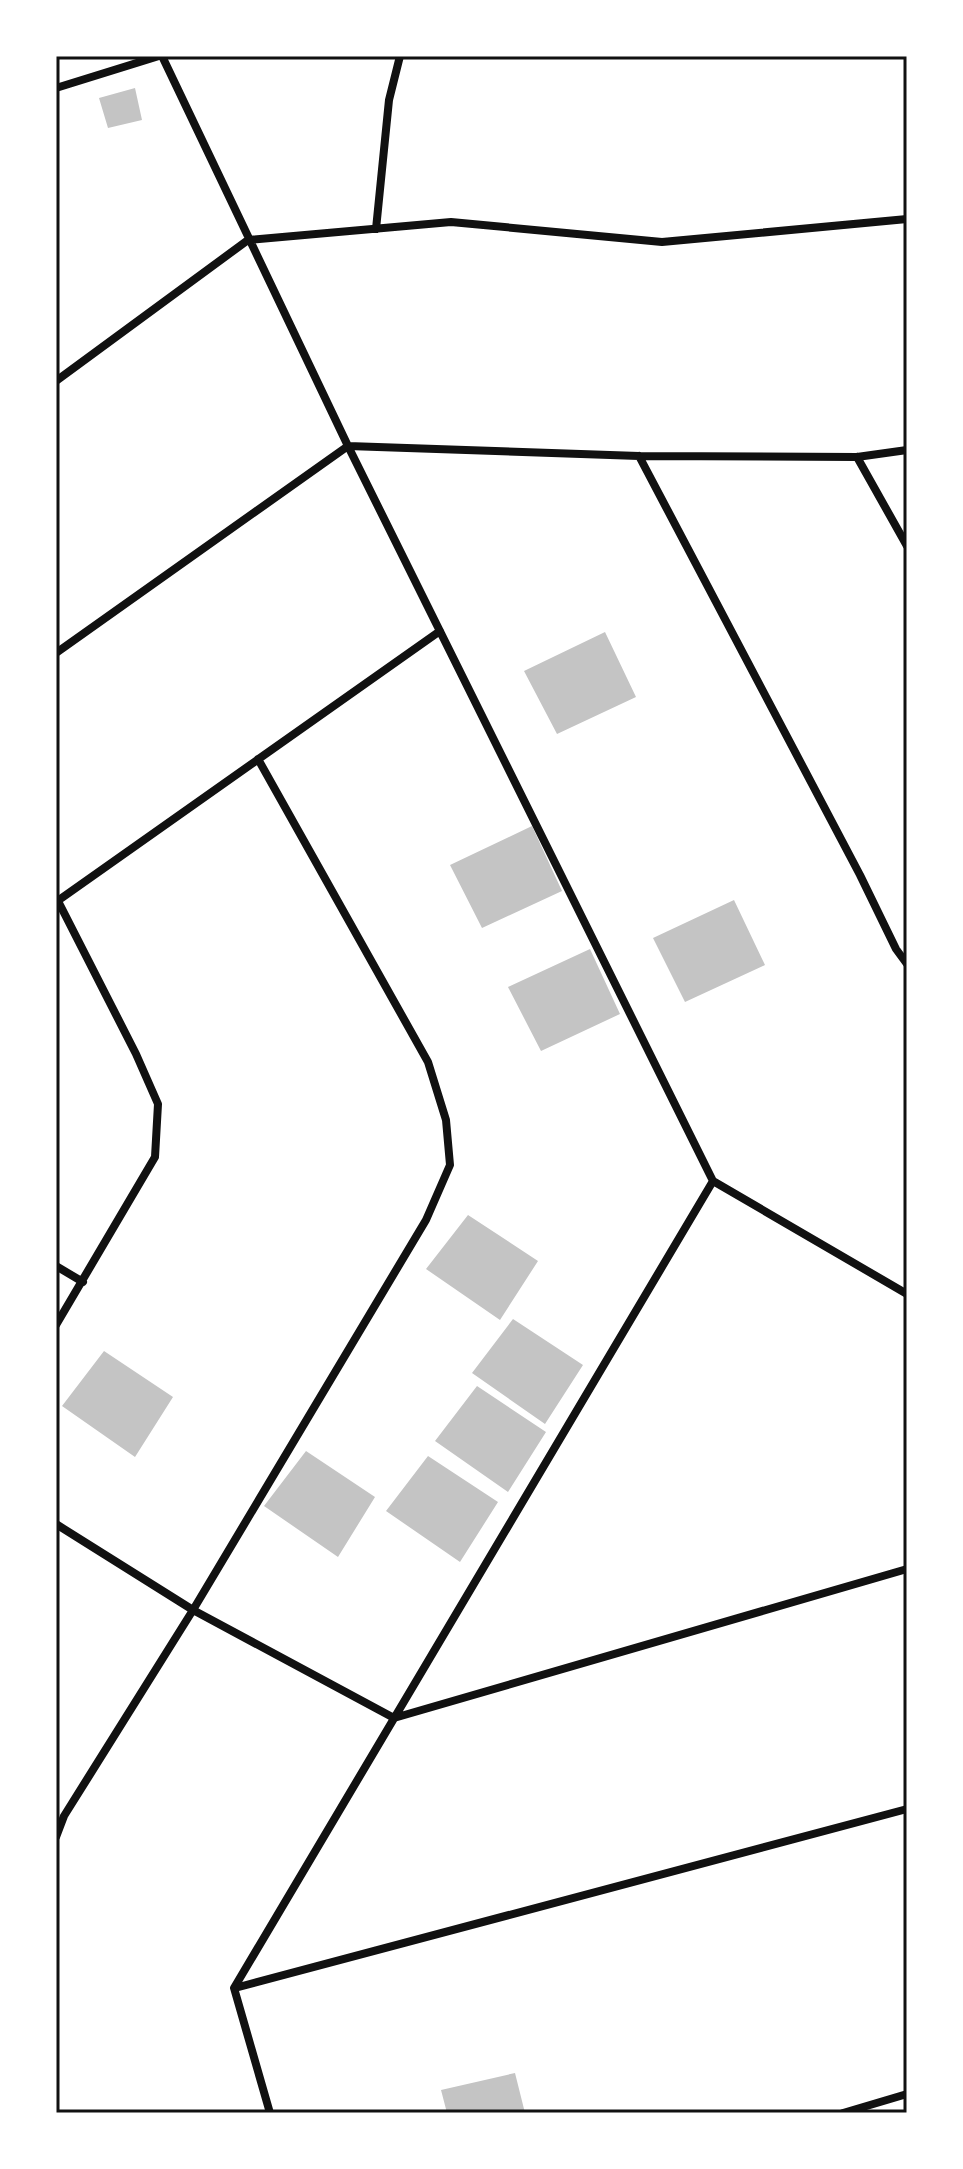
<svg xmlns="http://www.w3.org/2000/svg" width="963" height="2169" viewBox="0 0 963 2169" font-family="Montserrat,sans-serif">
<style>
.building{fill:#c4c4c4}
.lines{fill:none;stroke-linecap:round;stroke-linejoin:round}
.minor{stroke:#111;stroke-width:8}
.neatline{fill:none;stroke:#111;stroke-width:3}
</style>
<rect width="100%" height="100%" fill="#fff"/>
<path class="building" d="M135,88l7,32 -34,8 -9,-30z
M605,632l31,65 -79,37 -33,-63z
M532,826l30,65 -80,37 -32,-63z
M734,900l31,65 -80,37 -32,-64z
M590,949l30,65 -79,37 -33,-64z
M468,1215l70,46 -38,59 -74,-51z
M513,1319l70,46 -38,59 -73,-51z
M104,1351l69,46 -38,60 -73,-51z
M477,1386l69,46 -38,60 -73,-51z
M306,1451l69,46 -37,60 -74,-51z
M428,1456l70,46 -38,60 -74,-51z
M515,2073l10,40h-78l-6,-23z"/>
<g class="lines">
<path class="minor" d="M162,56l186,390 365,735 194,113
M56,88l103,-32
M376,229l13,-129 11,-44
M56,381l192,-141 203,-18 211,20 245,-23
M639,456l221,419 36,74 11,15
M857,457l50,89
M56,653l292,-207 291,10 218,1 50,-7
M56,902l384,-271
M56,1266l27,16
M56,1325l99,-168 3,-53 -22,-50 -78,-153
M56,1524l137,86 201,108 513,-149
M56,1837l8,-21 129,-206 233,-390 24,-55 -4,-45 -18,-58 -170,-303
M235,1988l672,-179
M270,2113l-36,-125 479,-807
M843,2113l64,-19"/>
</g>
<rect width="963" height="2169" fill="none" stroke="#ffffff" stroke-width="116"/>
<rect x="58" y="58" width="847" height="2053" class="neatline"/>
</svg>
